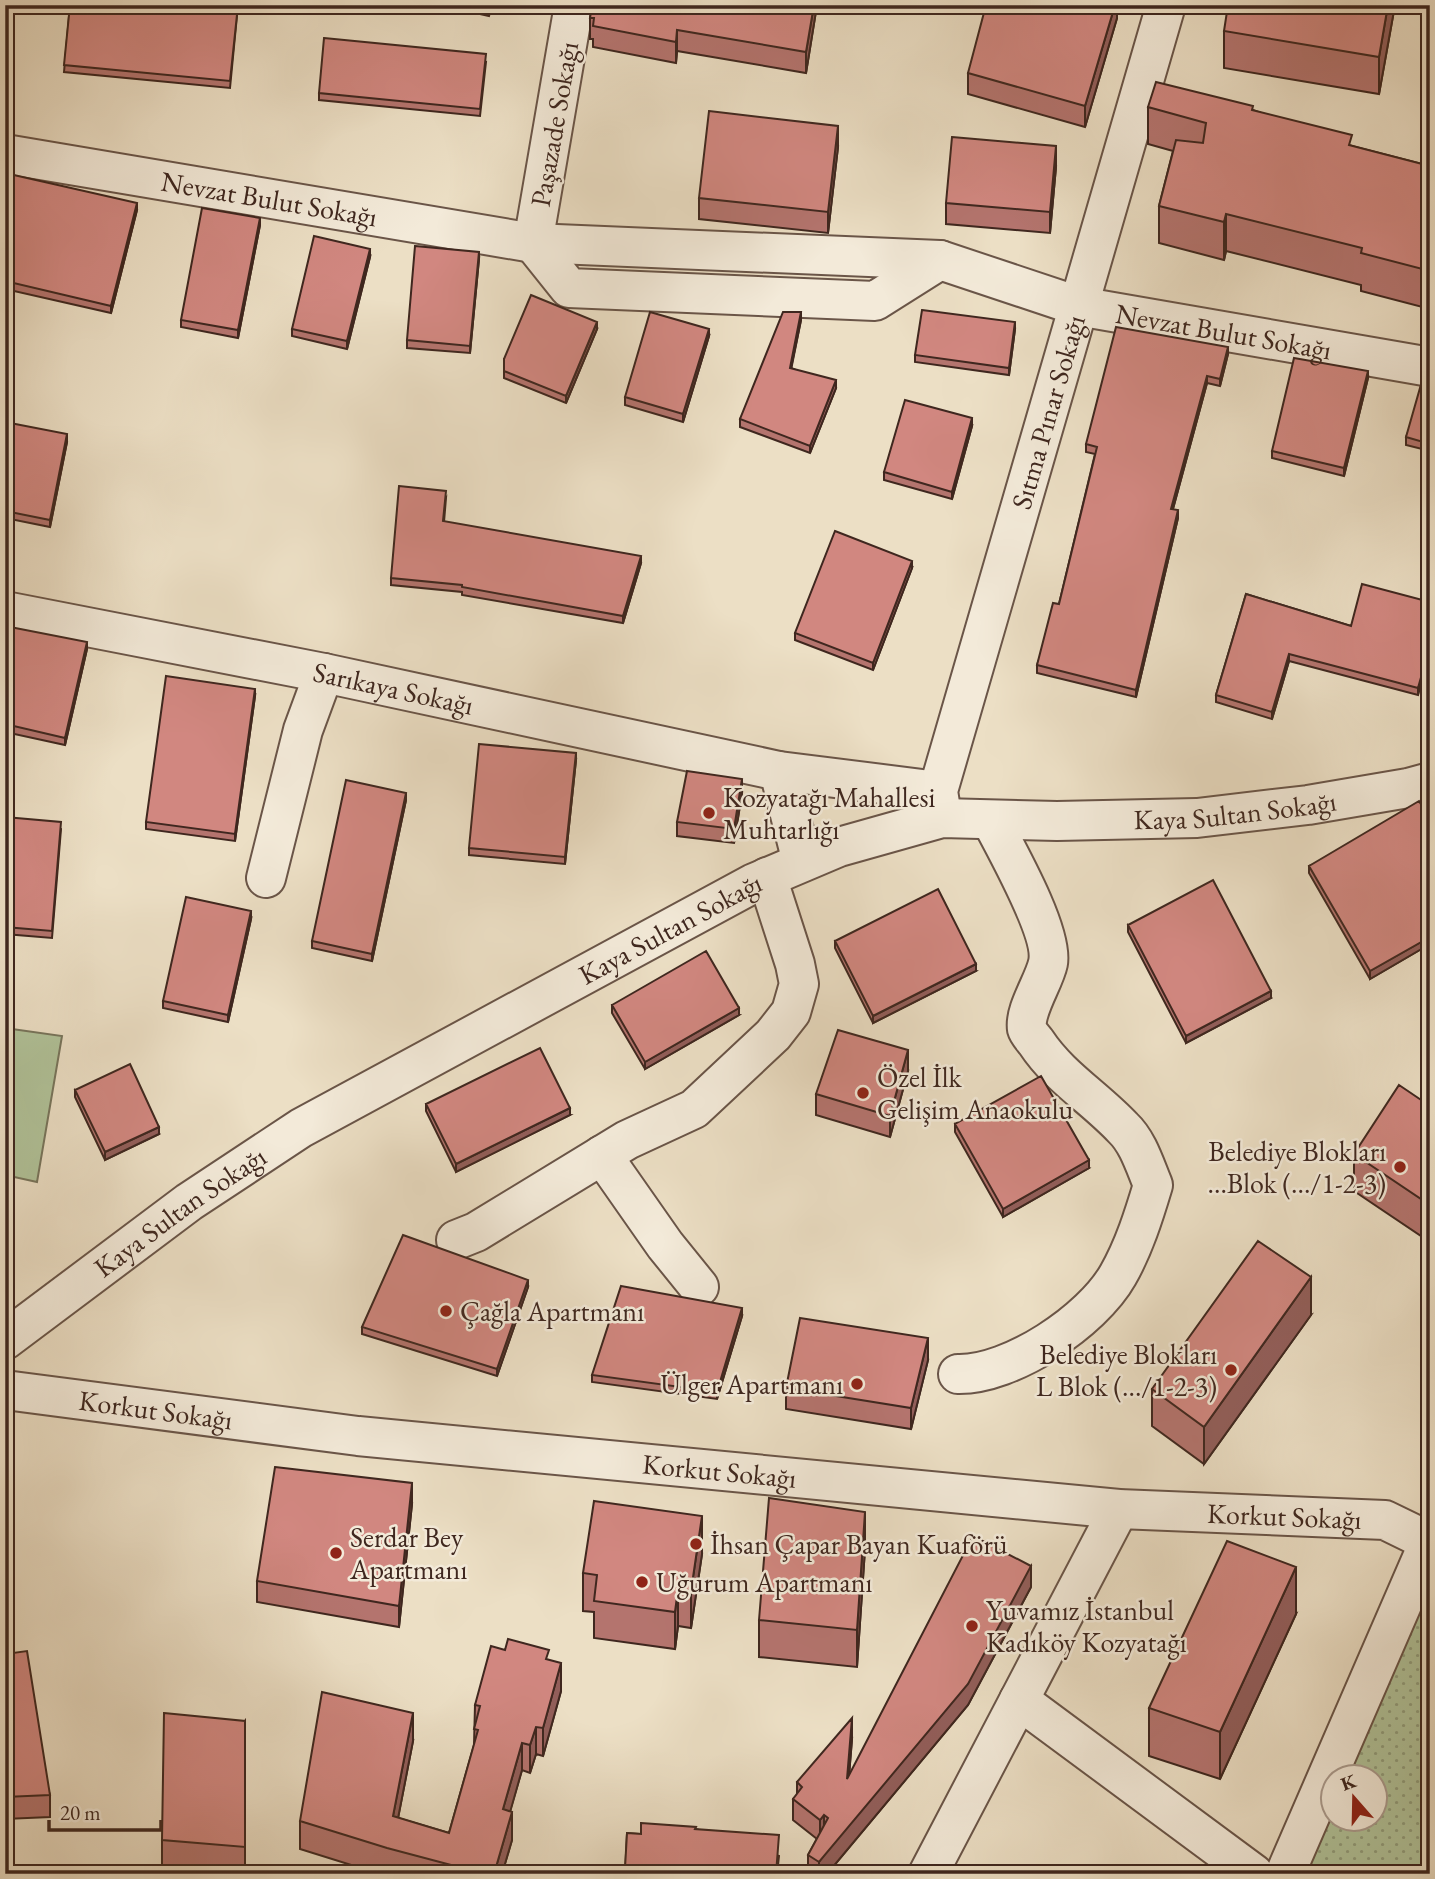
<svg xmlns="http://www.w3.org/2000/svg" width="1435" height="1879" viewBox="0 0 1435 1879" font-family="'EB Garamond',serif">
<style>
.park{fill:url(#park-dots);stroke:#78755c;stroke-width:2}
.pitch{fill:#b1c39a;stroke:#78755c;stroke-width:2}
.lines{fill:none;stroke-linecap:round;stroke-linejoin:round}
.minor-casing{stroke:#6a5548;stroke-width:42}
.minor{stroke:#f3ead9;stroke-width:38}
.wall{fill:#b4746e;stroke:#3f271f;stroke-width:2}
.shaded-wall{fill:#925e5a;stroke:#3f271f;stroke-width:2}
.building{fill:#d18780;stroke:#3f271f;stroke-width:2}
.poi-dot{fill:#8f2418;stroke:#f3ead9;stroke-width:2.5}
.labels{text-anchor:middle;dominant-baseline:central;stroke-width:5;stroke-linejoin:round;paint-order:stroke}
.street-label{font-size:28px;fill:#3f271f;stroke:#f3ead9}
.poi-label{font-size:28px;fill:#3f271f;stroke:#f3ead9;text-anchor:start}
</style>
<defs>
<pattern id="park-dots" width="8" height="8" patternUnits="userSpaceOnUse" patternTransform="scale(1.75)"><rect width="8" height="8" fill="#b1c39a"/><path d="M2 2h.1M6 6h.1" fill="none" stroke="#919e7d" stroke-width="1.8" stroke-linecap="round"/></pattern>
</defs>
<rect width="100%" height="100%" fill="#ecdfc5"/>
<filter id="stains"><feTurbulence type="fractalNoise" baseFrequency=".00286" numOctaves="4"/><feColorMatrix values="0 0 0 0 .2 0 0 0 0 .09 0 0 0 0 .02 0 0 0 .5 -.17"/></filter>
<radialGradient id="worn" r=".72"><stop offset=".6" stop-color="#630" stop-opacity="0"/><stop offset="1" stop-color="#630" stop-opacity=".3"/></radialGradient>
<path class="park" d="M1430,1578v296h-126l29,-71 1,17h42v-42l-31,-1z"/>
<path class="pitch" d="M5,1028l57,8 -25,146 -32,-7z"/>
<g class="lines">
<defs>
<g id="minor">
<path d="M574,5l-41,238 36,45 306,13 65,-41"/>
<path id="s1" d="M5,154l528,89 407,17 138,46 352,61"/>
<path id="s2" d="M5,611l319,62 455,98 159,20"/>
<path d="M779,771l23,91"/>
<path id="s3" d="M942,816l-4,-25 228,-786"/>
<path d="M266,878l37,-148 21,-57"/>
<path d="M602,1155l63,90 34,42"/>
<path d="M456,1240l20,-8 151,-92 67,-31 79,-74 18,-23 8,-28 -4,-20 -28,-87"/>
<path id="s4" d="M5,1340l184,-138 112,-74 453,-245 85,-36 103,-29 115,3 140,-3 111,-13 100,-17 22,-6"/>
<path d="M958,1374c53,1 134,-53 160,-99 16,-28 26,-60 35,-90 -8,-19 -15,-43 -30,-57 -28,-30 -64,-51 -87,-86 -3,-4 -8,-9 -9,-13 -3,-19 17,-47 21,-66 6,-30 -42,-114 -57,-143"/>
<path id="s5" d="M5,1390l353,46 761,73 266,11 45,22"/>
<path d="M1019,1700l235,174"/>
<path d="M928,1874l191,-365"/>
<path d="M1285,1874l144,-332"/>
</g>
</defs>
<use href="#minor" class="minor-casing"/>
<use href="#minor" class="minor"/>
</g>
<path class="wall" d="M70,5h168l-8,83 -166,-16z
M440,5h52l-3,11z
M592,5h225l-11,68 -129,-22 -1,12 -83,-16v-8h-3v-21z
M1117,5v13l-32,109 -117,-33v-21z
M1395,5l-16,89 -155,-26v-37z
M486,62l-6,54 -161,-16v-7z
M1148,107l105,3 99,36 78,20v143l-69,-18v-6l-135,-34 -2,9 -65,-17v-37l14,-55 -25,-7z
M838,147l-10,86 -129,-14v-21z
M1056,167l-6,66 -104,-9v-21z
M5,173l132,37 -26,103 -106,-24z
M260,225l-22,113 -57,-11v-7z
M370,257l-23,92 -55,-13v-7z
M479,259l-9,94 -63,-5v-8z
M801,320l-10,48 45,20 -26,65 -70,-26v-8z
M597,329l-31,74 -62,-25v-19z
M1015,329l-6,46 -94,-13v-7z
M709,336l-26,86 -58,-17v-8z
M1228,354l-8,32 -13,-3 -34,126 5,9 -42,179 -99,-24v-8l22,-61 36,-150 -9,-2v-8z
M1368,378l-24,98 -72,-18v-7z
M1430,380v71l-24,-6v-8z
M5,422l62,20 -17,85 -45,-9z
M972,426l-20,73 -68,-19v-8z
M446,498l-2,24 197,41 -18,60 -161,-28v-3l-71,-7v-7z
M912,568l-39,102 -78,-30v-7z
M1246,594l105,32 79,-24 -12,93 -129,-34 -17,58 -56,-17v-7z
M5,626l82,23 -22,96 -60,-13z
M255,696l-20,145 -89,-12v-7z
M576,760l-11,104 -96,-9v-7z
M742,793l-8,50 -57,-7v-14z
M406,800l-34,161 -60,-13v-7z
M5,817l56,12 -9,109 -47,-4z
M1430,819v125l-60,35 -61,-106v-7z
M251,919l-23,103 -65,-14v-7z
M1128,925l143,73 -85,45 -58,-111z
M835,941l141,30 -103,52 -38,-75z
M612,1005l127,10 -94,54 -33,-56z
M908,1071l-18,66 -74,-22v-21z
M75,1090l84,44 -54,26 -30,-63z
M426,1104l144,11 -114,57 -30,-61z
M1430,1106v136l-76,-51v-37z
M955,1124l134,44 -86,49 -48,-85z
M528,1287l-31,89 -135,-42v-7z
M1311,1315l-107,149 -52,-38v-37z
M742,1316l-25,83 -125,-17v-7z
M928,1360l-17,69 -125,-20v-21z
M412,1504l-13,123 -142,-25v-21z
M865,1549l-8,118 -98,-10v-37z
M702,1554l-11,74 -13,-2 -3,23 -81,-11v-26l-11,-1v-38z
M1031,1587l-63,118 -141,169h-19v-19l9,-16 -24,-19v-21l4,-4v-13l55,-43 -3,37z
M1296,1614l-76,165 -71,-23v-48z
M505,1650l44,10 12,31 -18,65 -7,-2 -6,19 -8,-3 -12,41 2,29 -10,34h-122l-80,-25v-28l113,-80 -15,77 51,15 25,-88 1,-40z
M5,1654l45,141v22l-45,2z
M245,1721v153h-83v-34z
M696,1829l83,27 -2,18h-152l2,-41 14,1z"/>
<path class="shaded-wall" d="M814,5h3l-11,68v-21z
M1115,5h2v13l-32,109v-21z
M1388,5h7l-16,89v-37z
M677,30v21l-1,12v-21z
M838,126v21l-10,86v-21z
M1056,146v21l-6,66v-21z
M137,203v7l-26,103v-7z
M1226,214v37l-2,9v-38z
M260,218v7l-22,113v-8z
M370,249v8l-23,92v-8z
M479,252v7l-9,94v-7z
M801,312v8l-11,55v-7z
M597,322v7l-31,74v-7z
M1015,322v7l-6,46v-7z
M709,329v7l-26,86v-8z
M1228,347v7l-8,32v-7z
M1368,371v7l-24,98v-8z
M1207,376v7l-36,133v-7z
M836,380v8l-26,65v-7z
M972,418v8l-20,73v-7z
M67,434v8l-17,85v-7z
M1178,510v8l-42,179v-7z
M641,556v7l-18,60v-7z
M912,561v7l-39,102v-7z
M87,642v7l-22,96v-7z
M1430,645v8l-12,42v-7z
M1289,654v7l-17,58v-7z
M255,689v7l-20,145v-7z
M576,753v7l-11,104v-7z
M742,779v14l-8,50v-14z
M406,793v7l-34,161v-7z
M251,911v8l-23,103v-7z
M1430,937v7l-60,35v-8z
M976,964v7l-103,52v-7z
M1271,991v7l-85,45v-7z
M739,1008v7l-94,54v-7z
M908,1050v21l-18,66v-21z
M570,1108v7l-114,57v-8z
M159,1127v7l-54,26v-8z
M1089,1160v8l-86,49v-8z
M1311,1277v38l-107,149v-37z
M528,1280v7l-31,89v-7z
M742,1308v8l-25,83v-7z
M928,1338v22l-17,69v-21z
M412,1483v21l-13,123v-21z
M865,1512v37l-8,118v-37z
M702,1516v38l-11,74v-37z
M1031,1566v21l-63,118 -141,169h-8v-12z
M1296,1567v47l-76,165v-47z
M678,1589v37l-3,23v-37z
M561,1663v28l-18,65v-28z
M413,1713v28l-20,103v-28z
M852,1718v21l-5,61v-21z
M536,1727v27l-6,19v-28z
M522,1743v27l-19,67v-28z
M512,1812v28l-10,34h-8z
M824,1815v21l-4,5v-21z"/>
<path class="building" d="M70,5h168l-8,76 -166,-16z
M592,5h222l-8,47 -129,-22 -1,12 -83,-16 1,-8h-4z
M986,5h129l-30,101 -117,-33z
M1228,5h160l-9,52 -155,-26z
M324,38l162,16 -6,55 -161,-16z
M1156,82l97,24 -1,4 100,25 -3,10 81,21v105l-69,-18 1,-5 -136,-34 -2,8 -65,-16 17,-66 27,3 3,-20 -58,-16z
M709,111l129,15 -10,86 -129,-14z
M952,137l104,9 -6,66 -104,-9z
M5,173l132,30 -26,103 -106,-25z
M202,208l58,10 -22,112 -57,-10z
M314,236l56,13 -23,92 -55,-12z
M415,246l64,6 -9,94 -63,-6z
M531,295l66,27 -31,74 -62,-25v-12z
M922,310l93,12 -6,46 -94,-13z
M650,312l59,17 -26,85 -58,-17z
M783,312h18l-11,56 46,12 -26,66 -70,-27z
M1116,327l112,20 -8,32 -13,-3 -36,133 7,1 -42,180 -99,-25 16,-62 6,1 38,-157 -11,-3z
M1294,358l74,13 -24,97 -72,-17z
M1430,380v64l-24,-7 16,-56z
M905,400l67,18 -20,74 -68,-20z
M5,422l62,12 -17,86 -45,-9z
M399,486l47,5 -3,30 198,35 -18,60 -161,-29v-2l-71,-7z
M835,531l77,30 -39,102 -78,-30z
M1362,584l68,18v43l-12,43 -129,-34 -17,58 -56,-17 30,-101 105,32z
M5,626l82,16 -22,96 -60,-14z
M166,676l89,13 -20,145 -89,-12z
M479,744l97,9 -11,104 -96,-9z
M687,771l55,8 -8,50 -57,-7z
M346,780l60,13 -34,161 -60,-13z
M1419,801l11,18v118l-60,34 -61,-105z
M5,817l56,5 -9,109 -47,-4z
M1213,880l58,111 -85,45 -58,-111z
M938,889l38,75 -103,52 -38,-75z
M186,897l65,14 -23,104 -65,-14z
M706,951l33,57 -94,54 -33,-57z
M838,1030l70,20 -18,66 -74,-22z
M540,1048l30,60 -114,56 -30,-60z
M130,1064l29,63 -54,25 -30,-62z
M1041,1076l48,84 -86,49 -48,-85z
M1399,1085l31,21v99l-76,-51z
M403,1235l125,45 -31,89 -135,-42z
M1258,1241l53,36 -107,150 -52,-38z
M621,1286l121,22 -25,84 -125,-17z
M800,1318l128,20 -17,70 -125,-20z
M275,1467l137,16 -13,123 -142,-25z
M769,1498l96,14 -8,118 -98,-10z
M594,1501l108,15 -11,75 -13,-2 -3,23 -81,-11 3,-26 -14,-2z
M973,1536l58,30 -63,118 -149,178 -11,-7 20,-37 -4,-3 -4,5 -27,-21 9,-12 -5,-5 55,-64 -5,61z
M1227,1541l69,26 -76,165 -71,-24z
M508,1639l41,11 -3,9 15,4 -18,65 -7,-1 -6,18 -8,-2 -19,66 9,3 -18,62h-9l-98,-26 -87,-27 22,-129 91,21 -20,103 56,17 29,-103 -4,-1 6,-23 -5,-1 16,-59 14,4z
M27,1651l23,144 -45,2v-143z
M164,1713l81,8v126l-83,-7z
M641,1823l55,4 -1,2 84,6 -3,39h-145v-5l-6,-1 2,-35 14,1z"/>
<g class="poi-dot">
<circle cx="709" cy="813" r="7"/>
<circle cx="863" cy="1093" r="7"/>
<circle cx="1400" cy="1167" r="7"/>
<circle cx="446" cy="1311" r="7"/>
<circle cx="1231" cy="1370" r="7"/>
<circle cx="857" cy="1384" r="7"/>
<circle cx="696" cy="1544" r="7"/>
<circle cx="336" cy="1553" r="7"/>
<circle cx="642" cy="1582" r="7"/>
<circle cx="972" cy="1626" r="7"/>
</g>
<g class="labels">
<g class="street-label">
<text transform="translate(554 124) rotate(-80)">Paşazade Sokağı</text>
<text stroke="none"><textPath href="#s1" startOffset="268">Nevzat Bulut Sokağı</textPath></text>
<text stroke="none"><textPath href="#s1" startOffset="1236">Nevzat Bulut Sokağı</textPath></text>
<text stroke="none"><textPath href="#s3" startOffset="420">Sıtma Pınar Sokağı</textPath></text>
<text stroke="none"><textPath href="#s2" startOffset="396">Sarıkaya Sokağı</textPath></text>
<text stroke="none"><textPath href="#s4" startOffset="1372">Kaya Sultan Sokağı</textPath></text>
<text stroke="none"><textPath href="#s4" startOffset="784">Kaya Sultan Sokağı</textPath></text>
<text stroke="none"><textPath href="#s4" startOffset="217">Kaya Sultan Sokağı</textPath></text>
<text stroke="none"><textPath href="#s5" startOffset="152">Korkut Sokağı</textPath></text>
<text stroke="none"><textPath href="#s5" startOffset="719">Korkut Sokağı</textPath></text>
<text stroke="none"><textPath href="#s5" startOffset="1286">Korkut Sokağı</textPath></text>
</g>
<g class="poi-label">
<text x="723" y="797">Kozyatağı Mahallesi<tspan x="723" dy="32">Muhtarlığı</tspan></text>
<text x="877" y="1077">Özel İlk<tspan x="877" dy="32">Gelişim Anaokulu</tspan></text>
<text x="1386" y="1151" text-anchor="end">Belediye Blokları<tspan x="1386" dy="32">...Blok (.../1-2-3)</tspan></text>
<text x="460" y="1311">Çağla Apartmanı</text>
<text x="1217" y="1354" text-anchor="end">Belediye Blokları<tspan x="1217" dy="32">L Blok (.../1-2-3)</tspan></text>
<text x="843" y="1384" text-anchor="end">Ülger Apartmanı</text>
<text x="350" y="1537">Serdar Bey<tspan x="350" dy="32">Apartmanı</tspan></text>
<text x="710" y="1544">İhsan Çapar Bayan Kuaförü</text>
<text x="656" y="1582">Uğurum Apartmanı</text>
<text x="986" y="1610">Yuvamız İstanbul<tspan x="986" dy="32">Kadıköy Kozyatağı</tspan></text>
</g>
</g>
<rect width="1435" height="1879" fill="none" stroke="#ecdfc5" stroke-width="28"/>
<rect x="7" y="7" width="1421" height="1865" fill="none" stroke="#3f271f" stroke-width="3.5"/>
<rect x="14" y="14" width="1407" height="1851" fill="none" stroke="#3f271f" stroke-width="2"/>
<g transform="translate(1354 1798) rotate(340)"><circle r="33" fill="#f3ead9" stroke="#ab9c8f" stroke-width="2"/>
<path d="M0-5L12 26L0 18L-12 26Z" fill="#8f2418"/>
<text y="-10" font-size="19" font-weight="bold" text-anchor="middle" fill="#3f271f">K</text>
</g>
<path d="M49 1820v10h112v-10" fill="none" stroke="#3f271f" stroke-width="3.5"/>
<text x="60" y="1820" font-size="21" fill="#3f271f" stroke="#f3ead9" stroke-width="5" paint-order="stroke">20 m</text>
<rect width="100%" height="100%" filter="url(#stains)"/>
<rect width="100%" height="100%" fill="url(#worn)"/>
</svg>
